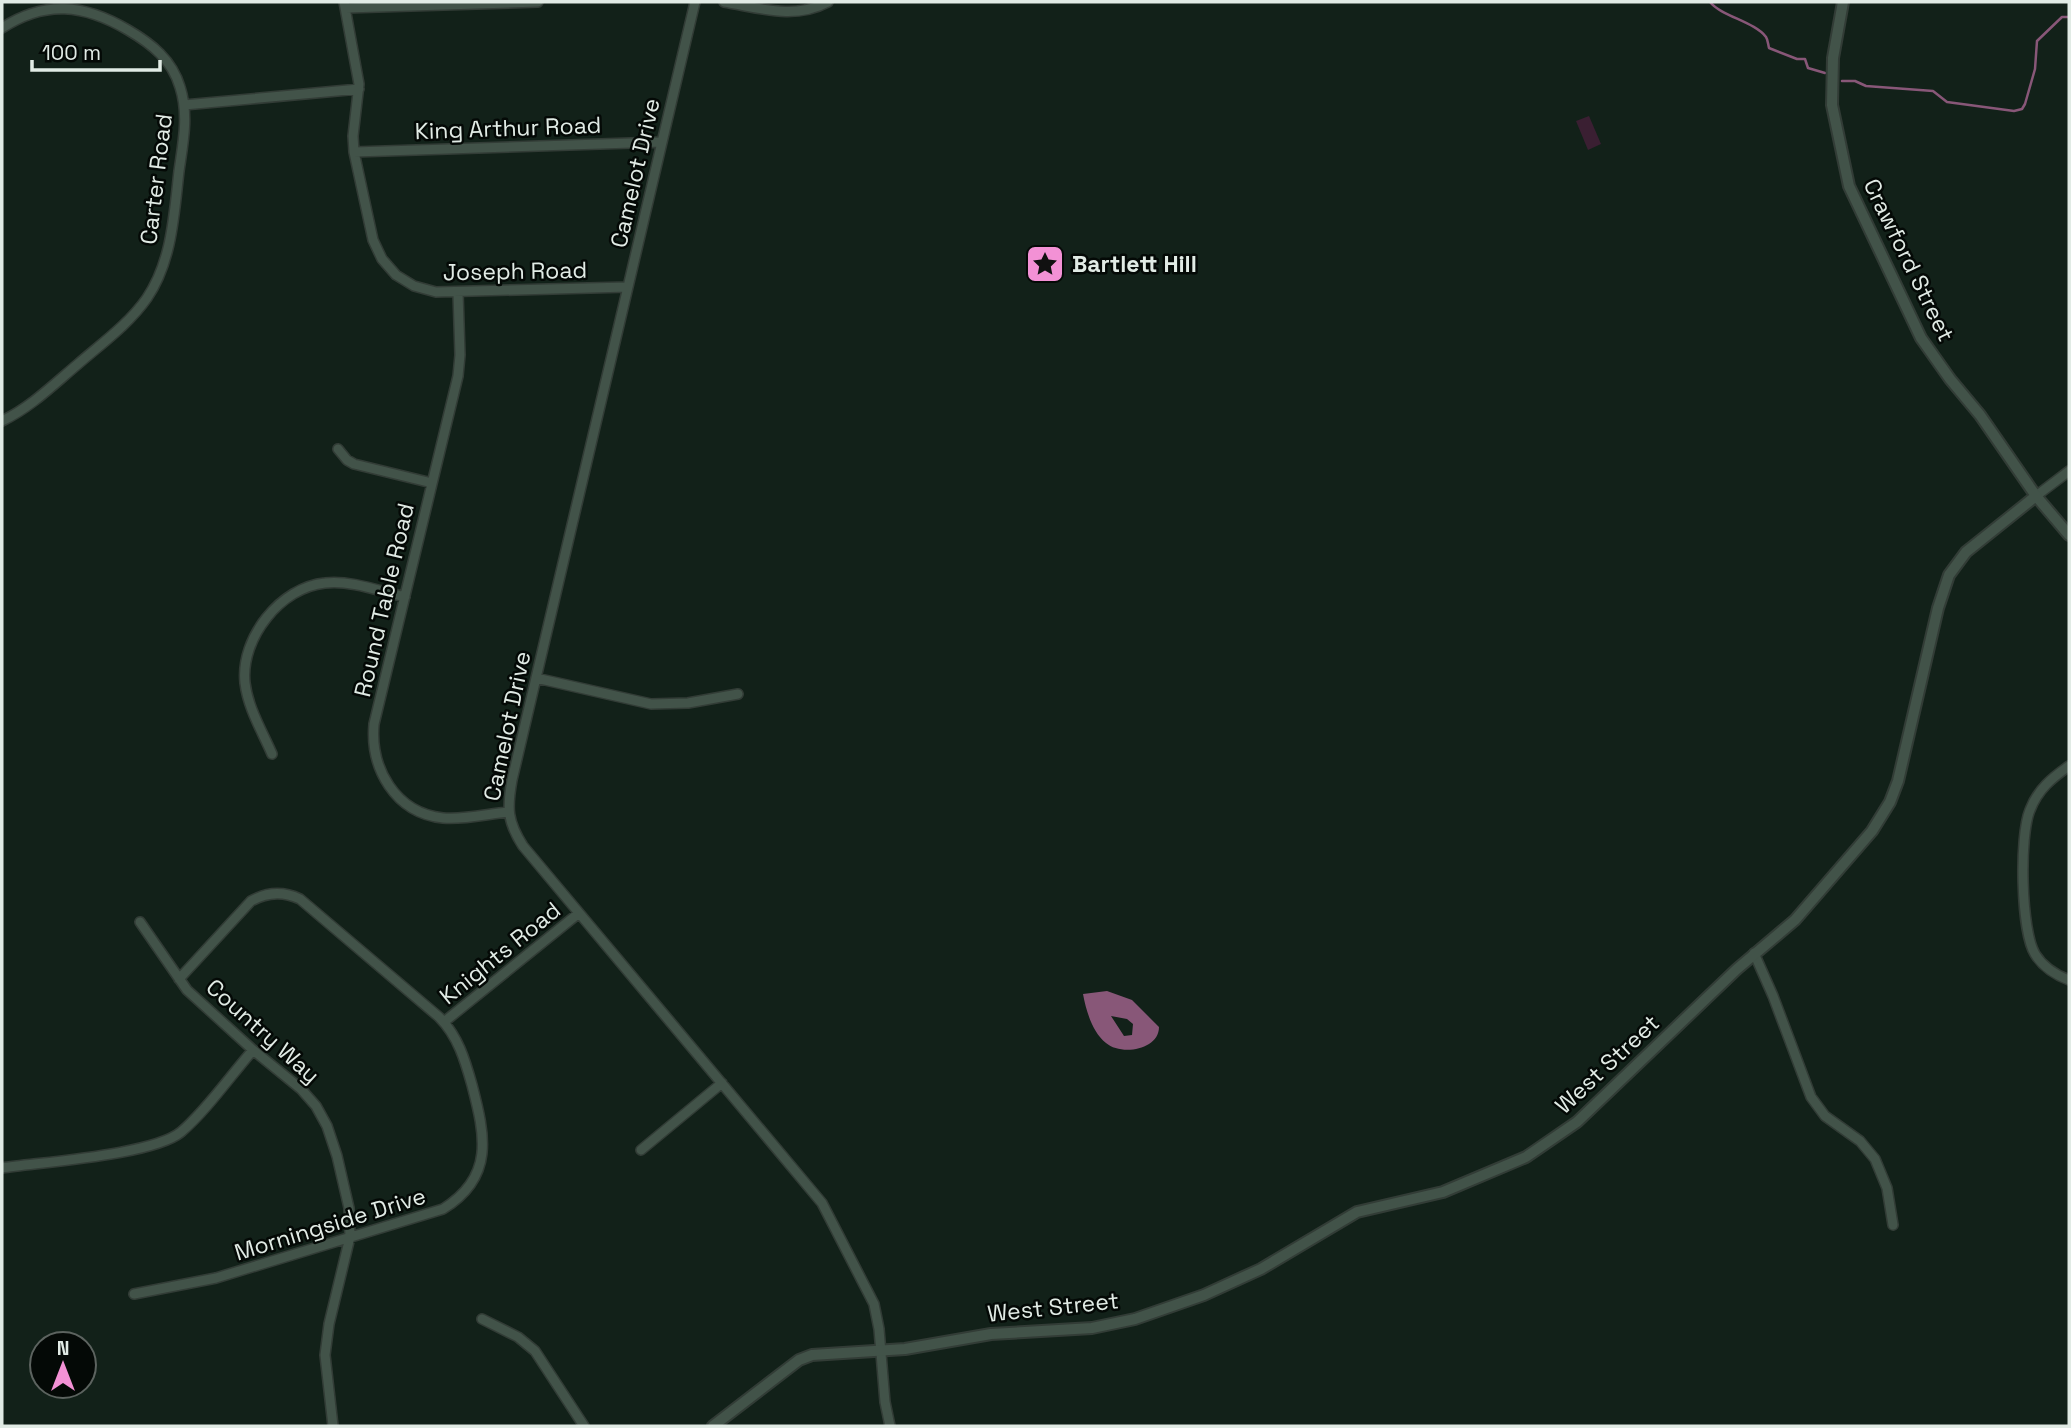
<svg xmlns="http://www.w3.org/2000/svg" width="2071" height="1428" viewBox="0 0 2071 1428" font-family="'Space Grotesk',sans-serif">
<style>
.pitch{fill:#3a1f32}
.water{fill:#885778;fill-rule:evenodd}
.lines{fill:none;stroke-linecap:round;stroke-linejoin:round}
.stream{stroke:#885778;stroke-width:2.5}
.minor-casing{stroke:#323c36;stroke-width:12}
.tertiary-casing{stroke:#323c36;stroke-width:14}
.minor{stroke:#425349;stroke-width:9}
.tertiary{stroke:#425349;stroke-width:10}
.labels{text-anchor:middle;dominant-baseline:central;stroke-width:5;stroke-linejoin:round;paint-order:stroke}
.street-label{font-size:23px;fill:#e1ebe5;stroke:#040906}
.poi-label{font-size:23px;font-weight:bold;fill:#e1ebe5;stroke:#040906;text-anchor:start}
</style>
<rect width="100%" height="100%" fill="#122119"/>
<path class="pitch" d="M1589,116l12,28 -13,6 -12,-29z"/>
<path class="water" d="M1107,991l25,9 27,27c0,23 -38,29 -53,16 -14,-11 -20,-33 -23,-49zM1111,1016l16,3 6,5 -1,11 -8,1z"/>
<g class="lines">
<path class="stream" d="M1710,2c11,14 45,20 56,35 2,3 2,7 3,11l28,11h8l3,9 17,5
M1842,81h13l11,5 67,5 14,11 67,9 8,-2 3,-5 10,-35 2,-28 25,-24h7"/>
<defs>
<path id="minor" d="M344,2l15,82 -6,52 1,16 19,88 9,19 14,16 18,11 22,6 192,-5
M695,2l-183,778c-5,28 -5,41 11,66l299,357 52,101 5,25 6,73 5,24
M724,2c36,6 70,18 104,0
M346,8l192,-6
M2,28c43,-28 82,-24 126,2 24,14 44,30 52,57 9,28 3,56 -1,84 -5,44 -7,90 -32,127 -18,26 -46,46 -69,66 -25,21 -47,43 -76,57
M184,105l175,-16
M354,152l308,-10
M458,293l2,62 -2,21 -84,348c-4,44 21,89 69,94 21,2 44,-4 65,-6
M338,449l9,11 7,4 78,19
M2036,496l33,-25
M536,678l115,26 37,-1 50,-9
M272,754c-10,-23 -24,-46 -27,-71 -5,-45 36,-96 80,-100 26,-3 54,8 80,14
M2069,766c-17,12 -31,23 -39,44 -11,26 -9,121 5,144 8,13 21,21 34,26
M140,922l47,68 66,60 48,39 15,17 11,20 10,30 12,52 1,29 -21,87 -4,31 8,71
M1754,953l19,43 38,101 14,19 35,25 15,18 12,29 6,37
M444,1022l135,-109
M641,1150l81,-67
M2,1168c40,-6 151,-13 179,-36 25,-21 50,-57 72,-82
M134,1294l82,-16 227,-69c52,-32 42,-74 29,-124 -7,-25 -14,-49 -33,-68l-139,-118c-17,-8 -33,-7 -49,2l-72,78
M482,1319l36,18 17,14 49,75"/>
<path id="tertiary" d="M1843,2l-10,56 -1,47 17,81 72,152 29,41 30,36 56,81 33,39
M713,1426l86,-66 13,-5 93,-6 86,-15 101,-6 43,-9 69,-24 57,-26 96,-57 86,-20 83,-35 51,-35 160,-153 58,-49 77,-89 18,-29 8,-21 40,-173 11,-33 17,-23 70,-56"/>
</defs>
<use href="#minor" class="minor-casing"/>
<use href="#tertiary" class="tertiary-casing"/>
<use href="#minor" class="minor"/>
<use href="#tertiary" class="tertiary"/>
</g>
<defs>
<symbol id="sight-square" viewBox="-11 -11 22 22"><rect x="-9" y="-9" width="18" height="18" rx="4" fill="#f391d5" stroke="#040906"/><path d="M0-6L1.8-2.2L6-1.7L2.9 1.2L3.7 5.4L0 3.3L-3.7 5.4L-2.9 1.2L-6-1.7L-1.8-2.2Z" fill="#111"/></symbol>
</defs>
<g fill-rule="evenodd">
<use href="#sight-square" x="1023" y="242" width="44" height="44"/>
</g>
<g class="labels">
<g class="street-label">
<text transform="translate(508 128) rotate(-2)">King Arthur Road</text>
<text transform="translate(635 173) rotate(-77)">Camelot Drive</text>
<text transform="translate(156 179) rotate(-83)">Carter Road</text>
<text transform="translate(1909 260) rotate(64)">Crawford Street</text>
<text transform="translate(515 271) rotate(-1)">Joseph Road</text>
<text transform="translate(384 600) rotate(-77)">Round Table Road</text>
<text transform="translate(507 726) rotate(-78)">Camelot Drive</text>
<text transform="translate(500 953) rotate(-39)">Knights Road</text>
<text transform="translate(263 1031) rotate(42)">Country Way</text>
<text transform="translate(1607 1064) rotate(-43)">West Street</text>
<text transform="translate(330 1224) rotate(-17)">Morningside Drive</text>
<text transform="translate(1053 1307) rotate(-6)">West Street</text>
</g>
<g class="poi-label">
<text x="1072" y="264">Bartlett Hill</text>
</g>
</g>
<rect width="2071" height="1428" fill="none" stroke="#e1ebe5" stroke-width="7"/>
<g transform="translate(63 1365)"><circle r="33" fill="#040906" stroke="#5c635f" stroke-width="2"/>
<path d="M0-5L12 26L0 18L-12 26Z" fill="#f391d5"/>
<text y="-10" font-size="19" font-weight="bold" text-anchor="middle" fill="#e1ebe5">N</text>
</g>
<path d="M32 60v10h128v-10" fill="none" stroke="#e1ebe5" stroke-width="3.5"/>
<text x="42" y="60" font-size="21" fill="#e1ebe5" stroke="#040906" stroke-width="5" paint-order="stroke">100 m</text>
</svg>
